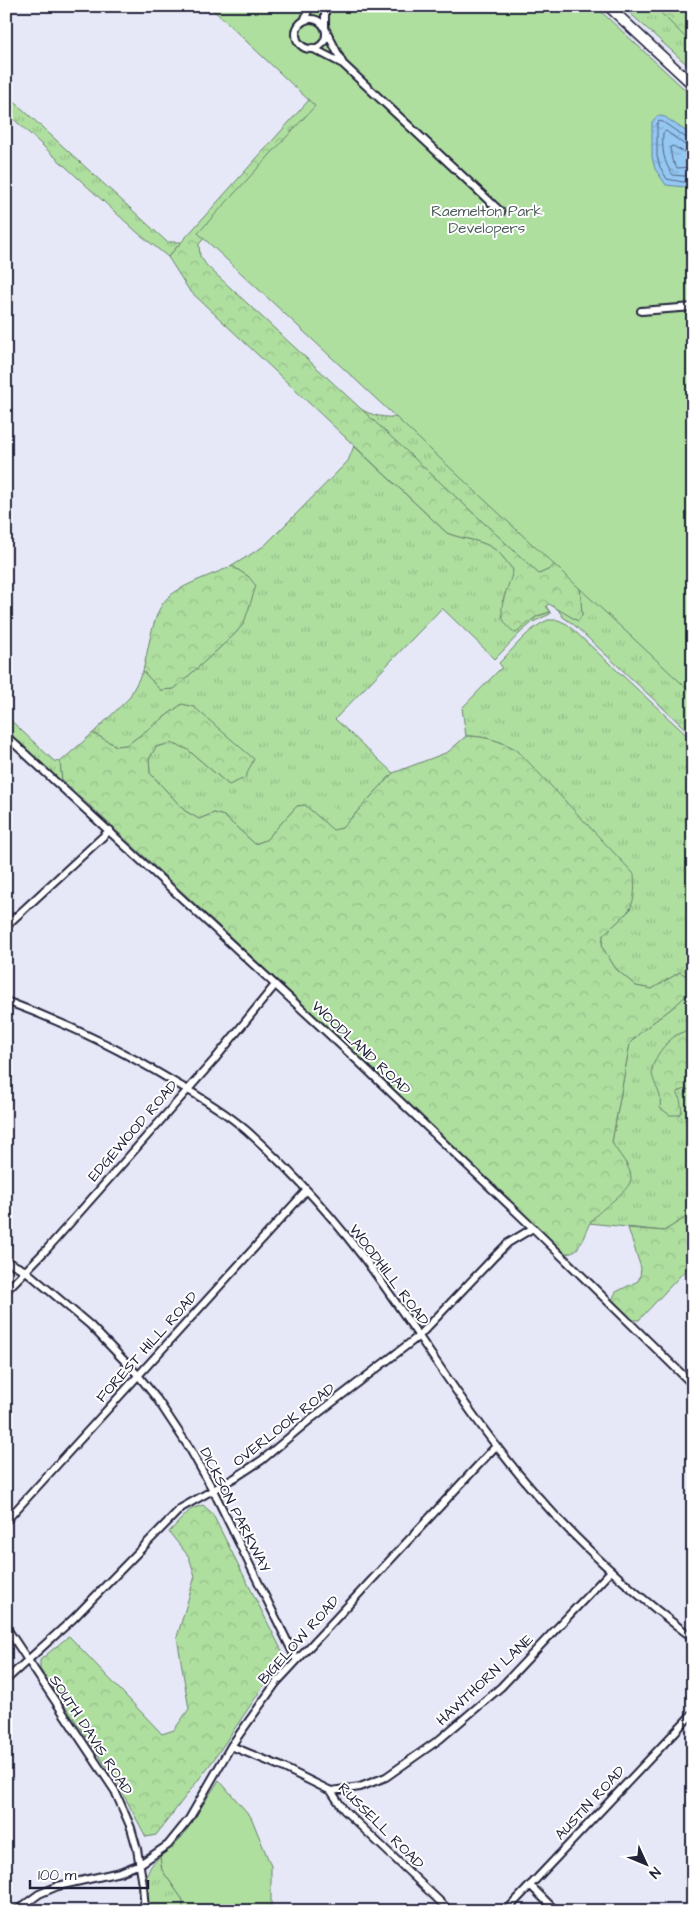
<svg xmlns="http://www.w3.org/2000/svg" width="699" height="1917" viewBox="0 0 699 1917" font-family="'Architects Daughter',sans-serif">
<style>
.grass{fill:url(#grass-tufts);stroke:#68806d}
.forest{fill:url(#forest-crowns);stroke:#68806d}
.park{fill:#aedf9f;stroke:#68806d}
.water{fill:url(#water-ripples);stroke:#6685a8}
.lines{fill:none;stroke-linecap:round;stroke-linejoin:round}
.shore{stroke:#506484;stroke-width:1}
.street-casing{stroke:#22223b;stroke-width:10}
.secondary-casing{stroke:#22223b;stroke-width:12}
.street{stroke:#fff;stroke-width:6}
.secondary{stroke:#fff;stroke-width:9}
.labels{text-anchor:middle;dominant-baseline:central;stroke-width:4;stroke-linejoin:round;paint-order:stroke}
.park-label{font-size:15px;fill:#4c5b59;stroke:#fff}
.street-label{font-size:15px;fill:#22223b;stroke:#fff}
</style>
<defs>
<pattern id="grass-tufts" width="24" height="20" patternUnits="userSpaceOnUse" patternTransform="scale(1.25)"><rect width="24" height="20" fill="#aedf9f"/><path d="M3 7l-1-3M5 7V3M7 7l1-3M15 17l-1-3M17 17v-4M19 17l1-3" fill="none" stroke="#95bf8a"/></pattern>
<pattern id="forest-crowns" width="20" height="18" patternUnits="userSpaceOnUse" patternTransform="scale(1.25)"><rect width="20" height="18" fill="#aedf9f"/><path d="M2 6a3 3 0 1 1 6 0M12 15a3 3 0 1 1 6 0" fill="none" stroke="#95bf8a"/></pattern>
<pattern id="water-ripples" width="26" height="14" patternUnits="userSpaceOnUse" patternTransform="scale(1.25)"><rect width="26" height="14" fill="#94c7f1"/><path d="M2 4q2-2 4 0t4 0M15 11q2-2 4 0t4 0" fill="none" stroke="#7fabd0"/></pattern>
</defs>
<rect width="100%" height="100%" fill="#e6e8f7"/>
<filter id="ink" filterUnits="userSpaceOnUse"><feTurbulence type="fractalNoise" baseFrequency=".02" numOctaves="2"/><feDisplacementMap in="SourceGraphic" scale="10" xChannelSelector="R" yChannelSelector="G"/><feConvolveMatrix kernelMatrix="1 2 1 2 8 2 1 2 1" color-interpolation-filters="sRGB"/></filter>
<g filter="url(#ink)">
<path class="grass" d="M622,6h32l39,38v26z
M6,94l161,148h14l-13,15 -30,-24 -132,-121z
M359,408c13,8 25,10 41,9l293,84v235l-120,-112 -10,-7 -6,-9 21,13 4,-6 -2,-30 -30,-16 -11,5z
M354,446l93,87c16,7 36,6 50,18 6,5 11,13 16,19l-3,14 -8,18 28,19 8,-5 12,-4v2l-17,8 -13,11 -25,26 -53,-51 -107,111 58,54 -51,55 -9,3 -28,-26 -8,1 -31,34 -11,4 -31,-28 -10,-3 -15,6 -14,-8 -35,-38 -1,-14 7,-12 15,-4 16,6 42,36 -47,-81 -55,41 -11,1 -23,-13 36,-35 14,-27 17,19 14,-1 60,-54 10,-12 5,-46 -17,-11 32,-20 36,-36 48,-49z
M548,620h10l9,4 126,117v287l-18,8 -17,53 3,8 19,2 -3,-4 1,-4 8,-2 7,2v122l-29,18 -75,-8 9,-11 32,-29 -3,-19 -10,-10 -5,-12 18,-99c17,-20 42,-31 59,-51l-9,-20 -28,17 -16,-3 -20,-17 -14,-22 1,-12 28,-26 -114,-159c-16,-9 -32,-14 -51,-14l-4,-28 40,-41 -3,-4c16,-15 28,-34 49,-43z
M6,716l48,45 6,1 2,18 -1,1 -55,-51z
M160,1857l2,13 21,30v11h-33c-2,-23 -10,-39 10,-54z"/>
<path class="forest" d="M654,6h39v38l-2,-1z
M309,100l8,1 -7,21 -111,122 1,12 7,10 332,308 11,-5 78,-82 -48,98 2,30 -4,6 -29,-17 -3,2 4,6 -13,4 -21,17c-27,-16 -8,-40 -3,-63 -5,-6 -10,-14 -16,-19 -14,-12 -34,-11 -50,-18l-258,-243 -21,-33z
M232,566l17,11 7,9 -12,37 -10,12 -60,54 -14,1 -17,-19c5,-20 9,-52 20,-68 12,-17 50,-28 69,-37z
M182,704l12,3 60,52 -9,19 -16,7 -42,-36 -16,-6 -15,4 -7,12 1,14 35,38 14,8 15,-6 10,3 31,28 11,-4 31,-34 8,-1 28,25 9,-2 51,-55 55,-21 18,-16c19,0 35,5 51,14l117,124c3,37 -6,38 -31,61l-1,12 14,22 20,17 16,3 28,-17 8,5 1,15c-17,20 -42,31 -59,51l-18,99c5,11 20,25 19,37 -1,12 -31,30 -39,41 -8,10 -11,37 -27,33l-202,-193 -301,-280 -2,-18 33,-29 23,13 11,-1z
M693,1028v63l-7,-2 -8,2 -1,4 3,4 2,12 -3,4h-9l-10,-7c2,-15 -3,-17 -7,-30 -5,-14 11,-34 22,-42 5,-3 12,-6 18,-8z
M693,1213v49l-54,58h-6l-21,-20 4,-8 22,-11 2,-5 1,-8 -13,-40 36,3z
M203,1505l9,8 71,140 -6,13 -65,96 -56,73 -10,2 -28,-53 -78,-115v-9l29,-24 93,98 12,-4 15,-21 -12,-72 18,-61 -6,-19 -20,-25 22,-23z"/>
<path class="park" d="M209,6h386l98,91v597l-495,-461 117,-127z
M219,1780l32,37 20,49v45h-88v-11l-21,-30 -2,-13 22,-20z"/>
<path class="water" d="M660,116l5,1 28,19v49l-9,2 -18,-2 -11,-16 -3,-12v-35l4,-5z"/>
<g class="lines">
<path class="shore" d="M693,140l-5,-1 -25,-17 -4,-1 -2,3v32l3,11 7,12 16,3 10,-1
M693,146l-8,-1 -19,-14 -3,2c-1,16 0,29 10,42l11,1 9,-2
M693,154l-9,-2 -11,-6 -3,1 2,13 5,8 16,-1"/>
<defs>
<path id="street" d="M325,6v22l18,36
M296 34a15 15 0 1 1 30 0a15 15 0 1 1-30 0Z
M304,21l6,-15
M312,48l31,16 158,148
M641,311l52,-4
M6,736l354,327 173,165 160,157
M6,926l104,-96
M6,1001c60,22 114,48 168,81 25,14 50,29 72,48 47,42 94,95 131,146 40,55 76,114 118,168 56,74 124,139 198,194
M6,1261l20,10 64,54 48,50 19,24 33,50 23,41 83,169
M6,1291l41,-42 168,-190 60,-74
M6,1521l300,-330
M6,1627l109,164 16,37 6,21 6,36 2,26
M6,1680l68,-62 107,-110 55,-31 26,-17 50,-42 107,-82 74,-78 15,-15 25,-15
M231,1746l49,20 51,25 13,19 106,101
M331,1791l29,-4 26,-10 54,-38 61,-52 110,-116
M530,1885l26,26
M16,1911l23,-17 19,-8 62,-14 20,-8 28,-19 21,-26 42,-73 45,-63 220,-237
M506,1911l187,-198"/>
<path id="secondary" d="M608,6l85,79"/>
</defs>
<use href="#street" class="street-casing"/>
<use href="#secondary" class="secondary-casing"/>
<use href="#street" class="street"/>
<use href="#secondary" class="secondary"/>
</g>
</g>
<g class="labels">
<g class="park-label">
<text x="487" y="211">Raemelton Park<tspan x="487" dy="17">Developers</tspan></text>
</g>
<g class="street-label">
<text transform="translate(361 1048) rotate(43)">WOODLAND ROAD</text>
<text transform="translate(133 1131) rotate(-49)">EDGEWOOD ROAD</text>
<text transform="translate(389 1275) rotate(53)">WOODHILL ROAD</text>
<text transform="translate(147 1347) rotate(-48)">FOREST HILL ROAD</text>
<text transform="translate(284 1425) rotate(-38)">OVERLOOK ROAD</text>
<text transform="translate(235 1510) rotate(63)">DICKSON PARKWAY</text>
<text transform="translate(299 1640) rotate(-48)">BIGELOW ROAD</text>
<text transform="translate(485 1680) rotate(-43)">HAWTHORN LANE</text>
<text transform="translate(91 1735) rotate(57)">SOUTH DAVIS ROAD</text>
<text transform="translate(590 1803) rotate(-47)">AUSTIN ROAD</text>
<text transform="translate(381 1826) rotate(45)">RUSSELL ROAD</text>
</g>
</g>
<rect width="699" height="1917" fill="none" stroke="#fff" stroke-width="25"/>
<rect x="12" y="12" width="674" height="1892" fill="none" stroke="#22223b" stroke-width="2" filter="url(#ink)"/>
<g transform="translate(646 1864) rotate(134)" stroke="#ffffff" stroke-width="4" paint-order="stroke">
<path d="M0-4L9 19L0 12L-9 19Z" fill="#22223b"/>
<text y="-8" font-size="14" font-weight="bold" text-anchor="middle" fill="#22223b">N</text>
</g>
<path d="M30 1880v8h118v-8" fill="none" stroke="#22223b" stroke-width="2.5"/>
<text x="38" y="1880" font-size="15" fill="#22223b" stroke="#ffffff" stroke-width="4" paint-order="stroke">100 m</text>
</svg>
